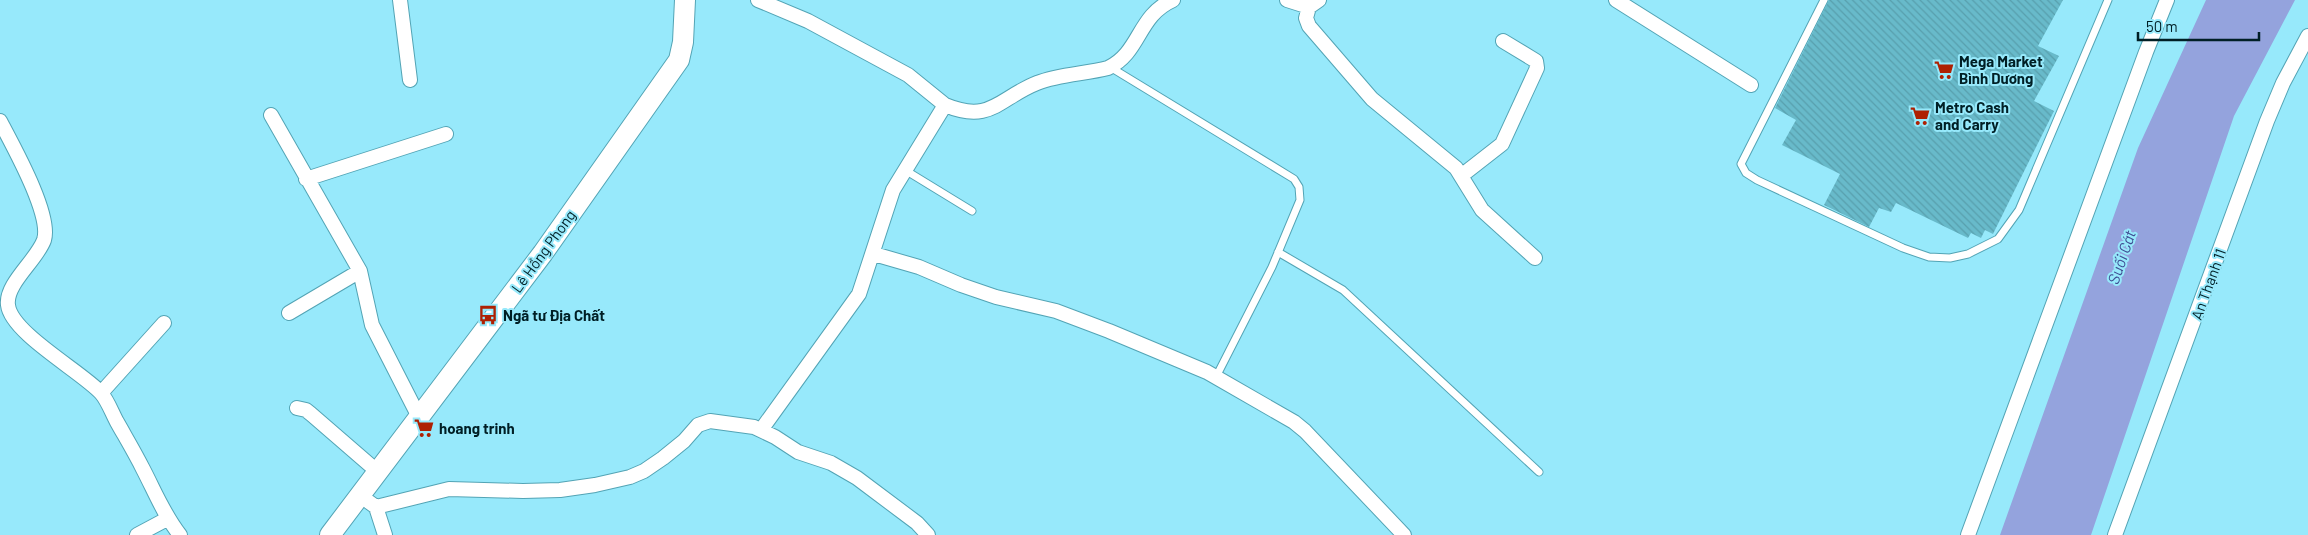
<svg xmlns="http://www.w3.org/2000/svg" width="2308" height="535" viewBox="0 0 2308 535" font-family="Barlow,sans-serif">
<style>
.water{fill:#94a3dd}
.building{fill:url(#building-back-hatch)}
.lines{fill:none;stroke-linecap:round;stroke-linejoin:round}
.lane-casing{stroke:#53a4b5;stroke-width:9}
.street-casing{stroke:#53a4b5;stroke-width:16}
.secondary-casing{stroke:#53a4b5;stroke-width:22}
.lane{stroke:#fff;stroke-width:7}
.street{stroke:#fff;stroke-width:14}
.secondary{stroke:#fff;stroke-width:20}
.labels{text-anchor:middle;dominant-baseline:central;stroke-width:4;stroke-linejoin:round;paint-order:stroke}
.poi-label{font-size:15px;font-weight:bold;fill:#001f25;stroke:#97e9fb;text-anchor:start}
.street-label{font-size:15px;fill:#001f25;stroke:#97e9fb}
.water-label{font-size:16px;font-style:italic;fill:#3f4d93;stroke:#97e9fb}
</style>
<defs>
<pattern id="building-back-hatch" width="6" height="6" patternUnits="userSpaceOnUse" patternTransform="scale(1.25)"><rect width="6" height="6" fill="#68baca"/><path d="M-1 5l2 2M0 0l6 6M5-1l2 2" fill="none" stroke="#589fad"/></pattern>
</defs>
<rect width="100%" height="100%" fill="#97e9fb"/>
<path class="water" d="M2206,0h89l-61,116 -143,419h-91l138,-387z"/>
<path class="building" d="M1829,0h234l-25,46 21,10 -25,45 20,10 -61,123 -8,-4 -4,8 -10,-5 -3,5 -72,-35 -5,9 -12,-4 -10,19 -45,-22 16,-31 -58,-29 14,-25 -21,-12z"/>
<g class="lines">
<defs>
<path id="lane" d="M1824,0l-83,164 5,9 11,7 146,68 26,9 21,1 18,-4 30,-15 21,-29 89,-210
M1112,66l3,4 179,109 5,8 1,13 -28,67 -56,110
M905,170l67,41
M1278,252l65,38 196,182"/>
<path id="street" d="M400,0l10,80
M758,0l50,21 100,54 37,30 -52,85 -34,104 -98,136
M1287,0l22,7 10,-7
M1616,0l135,85
M1309,7l-3,11 3,8 63,73 84,69 26,42 53,48
M945,105c46,19 54,-7 92,-22 22,-9 48,-9 71,-15 33,-16 29,-52 65,-68
M271,115l89,156 12,54 47,92
M0,121c13,25 52,94 44,119 -7,20 -39,44 -36,65 3,28 74,67 93,88 7,8 11,20 16,29 9,16 18,31 26,47 12,23 21,46 37,66
M1461,176l41,-32 35,-76 -1,-7 -33,-20
M306,179l140,-45
M874,254l45,13 42,18 35,12 60,14 53,20 98,41 87,50 11,9 99,104
M289,313l71,-42
M101,393l63,-70
M297,408l9,2 5,4 67,58
M369,502l7,5 9,28
M376,507l73,-18 74,2 37,-1 35,-5 35,-8 14,-6 19,-13 21,-17 14,-16 12,-4 44,6 21,10 23,15 33,11 26,15 60,45 11,12
M137,535l30,-16
M1968,535l178,-483 21,-52
M2115,535l152,-414 16,-38 25,-47"/>
<path id="secondary" d="M330,535l213,-282 136,-193 4,-18 2,-42"/>
</defs>
<use href="#lane" class="lane-casing"/>
<use href="#street" class="street-casing"/>
<use href="#secondary" class="secondary-casing"/>
<use href="#lane" class="lane"/>
<use href="#street" class="street"/>
<use href="#secondary" class="secondary"/>
</g>
<defs>
<symbol id="supermarket-bare" viewBox="-9 -9 18 18"><path d="M-6-5.5h2.5l.6 2H6L4.5 2H-2.5L-4.4-4H-6ZM-1.5 3.2a1.3 1.3 0 1 0 .1 0ZM3 3.2a1.3 1.3 0 1 0 .1 0Z" fill="#ae2103" stroke="#97e9fb" stroke-width="2.5" paint-order="stroke"/></symbol>
<symbol id="bus-bare" viewBox="-9 -9 18 18"><path d="M-5-6H5V4H4V6H2V4H-2V6H-4V4H-5ZM-3.5-4V0h7V-4ZM-3.5 1.2v1.5H-2V1.2ZM2 1.2v1.5H3.5V1.2Z" fill="#ae2103" stroke="#97e9fb" stroke-width="2.5" paint-order="stroke"/></symbol>
</defs>
<g fill-rule="evenodd">
<use href="#supermarket-bare" x="1930" y="56" width="28" height="28"/>
<use href="#supermarket-bare" x="1906" y="102" width="28" height="28"/>
<use href="#bus-bare" x="474" y="301" width="28" height="28"/>
<use href="#supermarket-bare" x="410" y="414" width="28" height="28"/>
</g>
<g class="labels">
<g class="poi-label">
<text x="1959" y="61">Mega Market<tspan x="1959" dy="17">Bình Dương</tspan></text>
<text x="1935" y="107">Metro Cash<tspan x="1935" dy="17">and Carry</tspan></text>
<text x="503" y="315">Ngã tư Địa Chất</text>
<text x="439" y="428">hoang trinh</text>
</g>
<g class="street-label">
<text transform="translate(543 251) rotate(-54)">Lê Hồng Phong</text>
<text transform="translate(2208 284) rotate(-70)">An Thạnh 11</text>
</g>
<g class="water-label">
<text transform="translate(2121 257) rotate(-71)">Suối Cát</text>
</g>
</g>
<path d="M2138 32v8h121v-8" fill="none" stroke="#001f25" stroke-width="2.5"/>
<text x="2146" y="32" font-size="15" fill="#001f25" stroke="#97e9fb" stroke-width="4" paint-order="stroke">50 m</text>
</svg>
